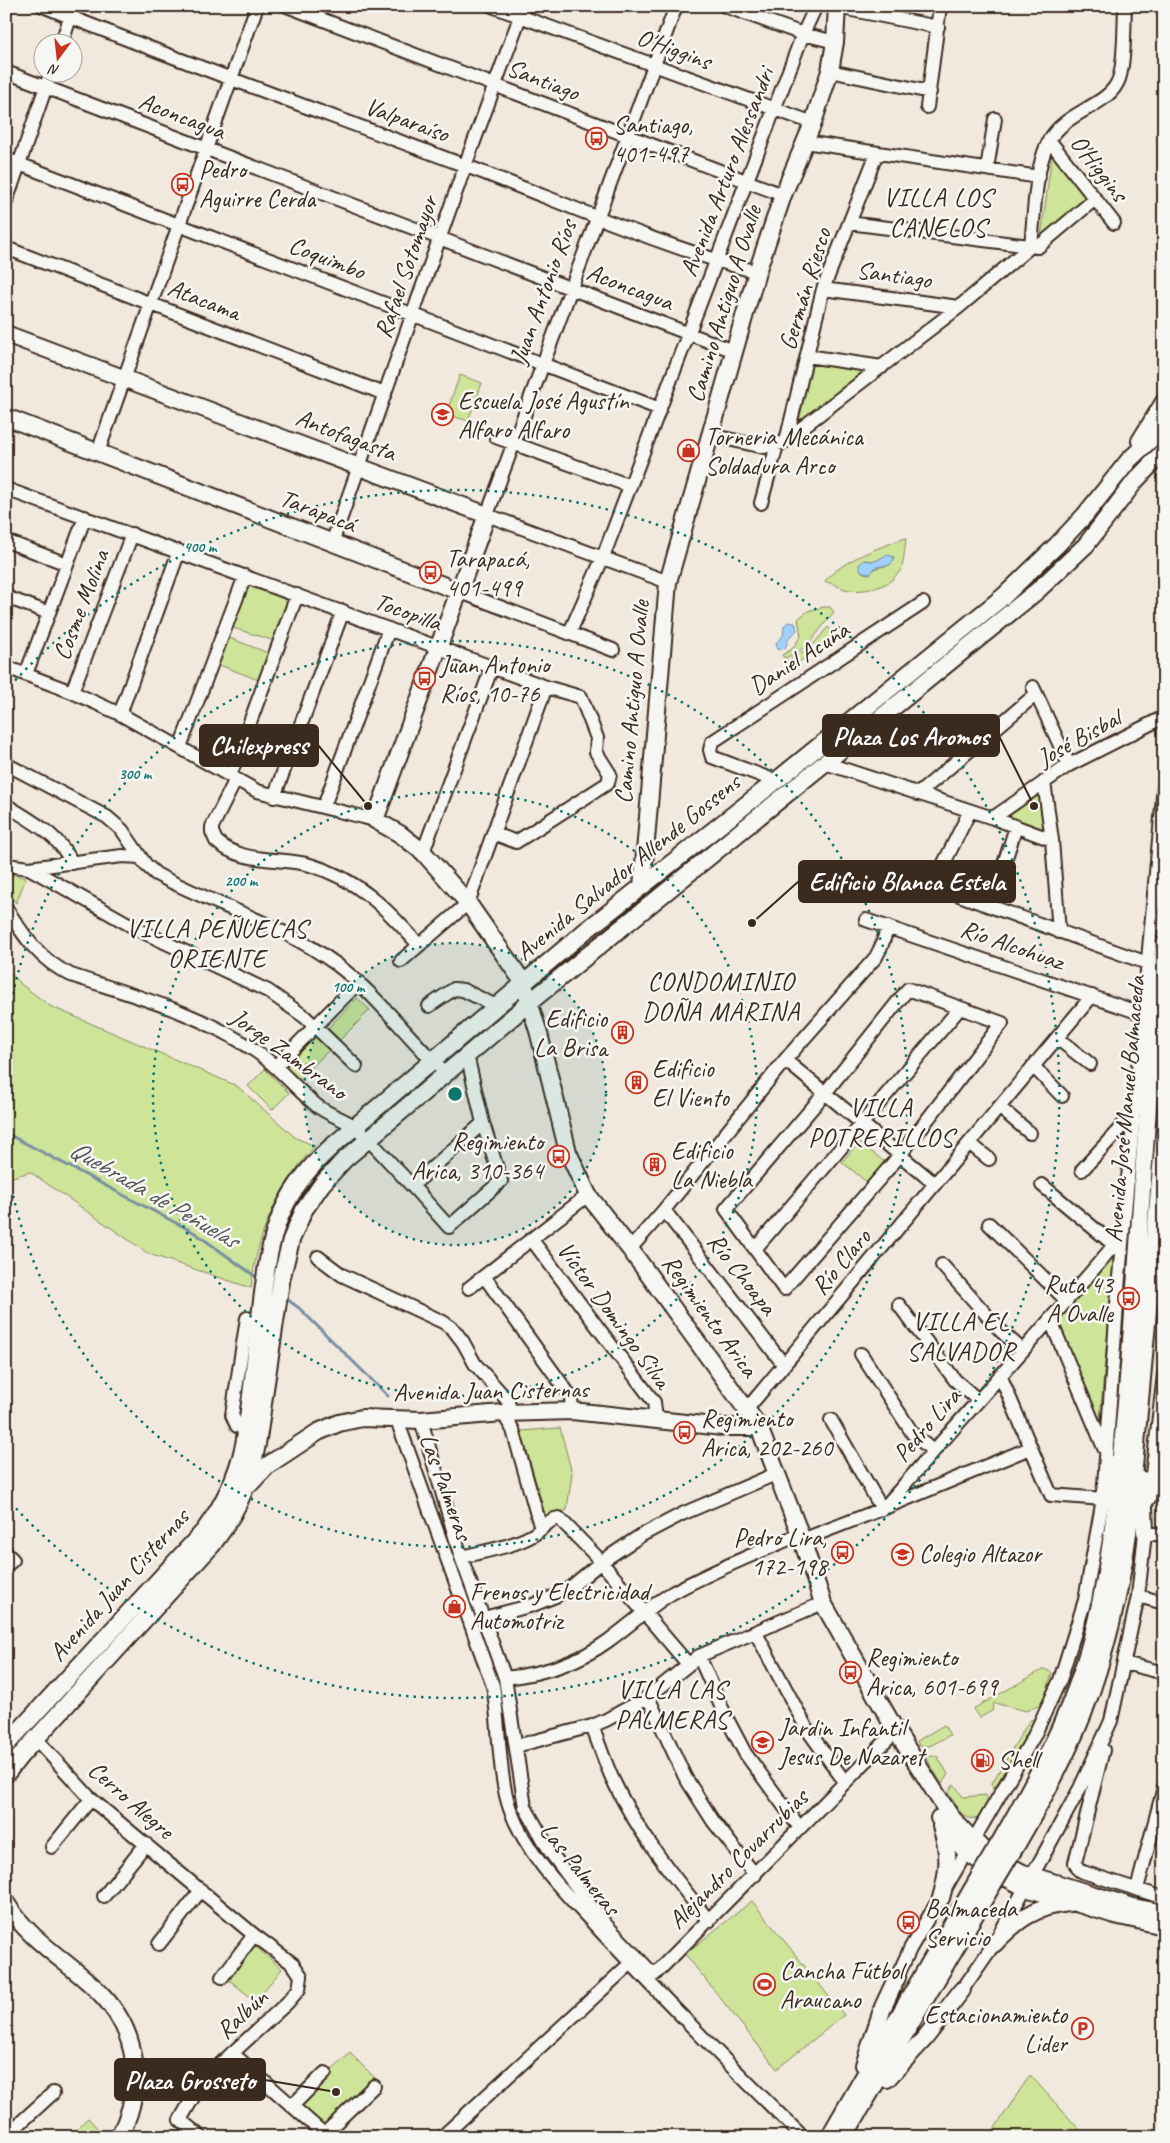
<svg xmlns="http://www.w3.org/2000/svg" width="1170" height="2143" viewBox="0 0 1170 2143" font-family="Caveat,sans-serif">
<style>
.green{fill:#cde499;stroke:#84875c;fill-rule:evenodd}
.water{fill:#a0d1fd;stroke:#788ea4}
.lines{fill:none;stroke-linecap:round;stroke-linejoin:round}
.stream{stroke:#788ea4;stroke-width:3}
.minor-casing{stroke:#3b2a1e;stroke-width:16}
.major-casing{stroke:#3b2a1e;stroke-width:20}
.minor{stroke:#f6f6f2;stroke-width:12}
.major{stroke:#f6f6f2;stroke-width:16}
.major-bridge-casing{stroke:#3b2a1e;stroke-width:20;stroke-linecap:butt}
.major-bridge{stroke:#f6f6f2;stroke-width:16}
.ring{fill:none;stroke:#0f766e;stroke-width:2.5;stroke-dasharray:2.5 5}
.labels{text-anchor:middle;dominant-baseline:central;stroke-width:5;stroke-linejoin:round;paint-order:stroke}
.street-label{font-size:25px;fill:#3b2a1e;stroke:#f6f6f2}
.poi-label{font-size:25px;fill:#3b2a1e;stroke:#f6f6f2;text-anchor:start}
.neighbourhood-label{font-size:26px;letter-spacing:1px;fill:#3b2a1e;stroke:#f6f6f2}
.water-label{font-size:26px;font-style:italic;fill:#545456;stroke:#f6f6f2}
.centre{fill:#0f766e;stroke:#f6f6f2;stroke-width:2.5}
.ring-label{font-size:15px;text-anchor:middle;font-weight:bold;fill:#0f766e;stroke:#f6f6f2;stroke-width:5;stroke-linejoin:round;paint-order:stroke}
.leader{fill:none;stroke:#3b2a1e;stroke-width:2}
.callout-dot{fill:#3b2a1e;stroke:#f6f6f2;stroke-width:2}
.callout{fill:#3b2a1e;stroke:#3b2a1e;stroke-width:2}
.callout-label{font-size:26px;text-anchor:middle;font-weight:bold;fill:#fff}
</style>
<rect width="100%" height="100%" fill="#f1e8de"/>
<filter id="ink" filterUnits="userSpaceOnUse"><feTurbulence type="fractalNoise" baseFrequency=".02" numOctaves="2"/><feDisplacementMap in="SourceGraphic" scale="10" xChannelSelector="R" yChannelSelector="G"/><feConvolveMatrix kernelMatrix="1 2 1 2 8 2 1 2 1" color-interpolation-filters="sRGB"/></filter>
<g filter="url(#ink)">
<path class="green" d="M1052,154l34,41 -2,8 -43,34z
M818,360l50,7 -72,58 16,-62z
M460,375l22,8 -14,38 -22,-7z
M906,538c-1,8 -2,24 -5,31 -10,18 -33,23 -52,21 -9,-1 -16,-8 -25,-8 18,-22 56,-35 82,-44zM886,555l8,2 -1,5 -3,3 -14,3 -6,6 -7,-1 -4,-8 5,-5 12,1z
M246,582l45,17 -16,42 -45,-14z
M823,607h7l4,5c-16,18 -25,39 -50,46l-2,-3 10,-6 9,-13 -3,-17 10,-8z
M828,627l5,6 -17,18 -28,18 -3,-7 26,-15z
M227,637l44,17 -10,27 -44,-17z
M1042,792l3,41 -40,-14z
M6,873l20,5 -10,25 -10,-12z
M6,968l16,17 28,21 187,80 59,52 19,8c-37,41 -58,87 -64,142l-102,-34 -119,-82 -24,7z
M357,998l13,12 -30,30 -12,-12z
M318,1035l13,13 -34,34 -13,-13z
M265,1069l24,24 -17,17 -24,-24z
M859,1142l27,21 -17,21 -27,-22z
M1112,1258l2,2 -14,158h-2l-42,-99z
M560,1428l12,45 -5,37 -21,7 -25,-86z
M1044,1669l8,4 -9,31 -17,7 -32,-8 -2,8 -13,7 -6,-9z
M1037,1717l-44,73 -1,-7 37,-62z
M944,1725l6,10 -20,11h-11l-2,-5z
M925,1756h12l11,18 -6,10z
M954,1784l9,13 23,-2 3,9 -9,14c-19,4 -22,-11 -32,-25z
M752,1901l92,114 -67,54 -92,-115z
M255,1946l27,23 -27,32 -27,-22z
M350,2053l26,26 -53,51 -27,-25z
M1030,2075l56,62h-97z
M88,2118l13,14 1,5h-35z"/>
<path class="water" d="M887,555l7,2 -1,4 -3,4 -14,2 -6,7 -9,-3 -2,-6c6,-8 8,-3 16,-4 3,0 8,-5 12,-6z
M788,622l7,1 2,7 -8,8 -4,10 -7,2 -2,-7 7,-7 1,-10z"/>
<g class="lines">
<path class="stream" d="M6,1133l189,100 64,46
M284,1297l15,11 89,88"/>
<defs>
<path id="minor" d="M43,6c140,57 282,107 423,160 96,36 191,79 291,106
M287,6l496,189
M492,6l321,117
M725,6l78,28 32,8
M837,7l101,20
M62,42l12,-36
M830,71l100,21
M6,72l728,279
M927,107l13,-101
M1049,140l65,83
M805,142l234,35
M6,159l654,250
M987,169l8,-50
M6,202l45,-130
M849,223l189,24 57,-48
M6,248l379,146
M823,289l136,18
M807,356l75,11
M710,435l54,12 18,-4 177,-136 72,-61c3,-29 4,-80 18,-105 17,-31 60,-34 70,-62 6,-18 5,-53 6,-73
M496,437l134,49
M786,441l37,-152 54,-136
M98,452l159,-446
M6,489l540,198 35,10 16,41 -1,14 14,22 -2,9 -92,59 -23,-9
M761,503l16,-58
M6,541l61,23
M332,543l133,-377 59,-160
M668,582l-181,-67 189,-509
M458,591l155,59
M6,597l43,16
M570,632l33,-75 200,-523 13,-28
M6,667l66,25 48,22 137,77 118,29
M26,674l59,-157
M1033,687l36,78
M72,692l60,-158
M120,714l59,-163
M180,747l65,-171
M825,763l168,55 59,22
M6,764l101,53 15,13 24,35 10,9c60,32 126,50 180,90 39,29 68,69 102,102
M230,776l67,-181
M236,779l-24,48v5l4,9c25,23 64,16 94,24 48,14 77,44 109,80
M776,781l-64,-24 -2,-7 2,-8 211,-139
M1044,782l8,58 7,92
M918,794l117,-99
M274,797l69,-186
M6,805c27,17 52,29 66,58
M324,806l65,-177
M993,818l76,-53 95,-48
M423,852l69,-185
M6,865l23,3 93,-12 18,1
M29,868l110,62 129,61 37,26 51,49
M915,879l232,84
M931,885l14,-24 25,-50
M981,903l16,-18 19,-58
M6,908c18,28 33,52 65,67 63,21 130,38 186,77 22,15 38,36 59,53 12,10 27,13 39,22 11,9 21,20 30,30 22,23 43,46 64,70l52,-46 -18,-58 -16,-68
M866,920l277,94
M401,961l67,-58 78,-216
M908,989l94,34 -102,132 -116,134 -58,-80 99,-116z
M429,1006l25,-17 9,1 33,16
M1057,1038l33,26
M785,1060l150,124
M276,1066l83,-84
M1033,1066l29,30
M999,1107l31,26
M969,1143l20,16
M1082,1170l53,-58
M413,1185l70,-62
M1042,1185l72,60
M664,1210l120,155
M989,1224l78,77
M532,1240l122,162 2,17
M630,1249l34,-39 121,-150 91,-103 5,-10 7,-20
M755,1249l205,-241
M318,1257l24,18 101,47 10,7 10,13 12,22 33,37 2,12
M942,1265l59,66 21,19
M484,1276l87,121 1,14
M469,1288l119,-93
M899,1305l56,75 23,20
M1050,1319l54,129
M861,1354l52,80 20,17
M1000,1375l51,120 52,4
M747,1409l345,-413
M503,1413l10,17 28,99
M397,1420l96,266c7,38 5,90 17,123 19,52 61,89 97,129 64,68 129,134 196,199
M421,1420l40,137 44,121 20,129 26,46 33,44 22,28 48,50 242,-244
M831,1420l51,89
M247,1430l-10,-4 -5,-11 15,-97
M1149,1499l15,-124
M885,1507c75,-88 155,-173 229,-262l8,7
M1145,1532l19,4
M802,1540l80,-31 148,-61
M6,1553l7,7 -7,6
M461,1557c24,-6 51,-10 72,-22 9,-5 15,-16 26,-17l36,37 93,109
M1138,1596l26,7
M484,1618l49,-13 25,-10 13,-8 30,-25 39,-26 42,-22 96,-41
M756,1633l51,96 38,53
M699,1656l26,59 20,38 55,75
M1124,1663l40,10
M505,1678c37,-4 73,-15 103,-37 22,-16 41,-34 64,-48 41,-23 86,-40 128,-59
M648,1697l37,80 28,44 42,54
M592,1726c7,18 13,37 21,54 24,52 61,97 96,141
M36,1739l55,60 163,136 39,29 8,12 -2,13 -12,14 -84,77 -23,40 21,17
M516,1746l76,-20 14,-6 42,-23 51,-41 124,-53
M1103,1750l-28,113 4,7 4,2 81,26
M52,1847l39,-48
M1137,1889l27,-102
M104,1896l42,-52
M159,1944l42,-54
M222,1977l32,-42
M897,1977l13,-28 124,-213 26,-56 25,-80 18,-101 16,-222 45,-492
M962,1990l32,-46 49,-88 37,-68 31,-67 27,-125 8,-72
M232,2053l92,81
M293,2105l32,-32
M6,2136l47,-43
M321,2137l53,-51
M442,2137l189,-174"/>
<path id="major" d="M6,334l481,181 -112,305 25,14 23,18 45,51 55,79 16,52 29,118 20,43 42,54 129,178 41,107 23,69 73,128 55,86 21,23 13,10 15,11 23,12 110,34 31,6
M6,417l452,174
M1140,441l24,-39
M642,887l26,-305 89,-310 26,-77 30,-72 17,-52 5,-29 2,-36
M1143,1480l2,52
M251,1483l17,-18 50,-33 21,-9 23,-5 59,2 82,-7 69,-2 151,16h36
M1103,1499l9,-35
M6,1745l198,-214c20,-27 33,-54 40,-86 7,-42 11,-85 16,-128 9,-73 13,-117 71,-170l253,-215 192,-151 228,-185 53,-51 28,-30 44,-55 35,-33
M6,1774l15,-19 191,-210c42,-54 44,-92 53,-156 6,-38 11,-76 17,-113l9,-36 13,-30 18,-26 22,-24 186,-158 507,-411 49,-46 50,-65 28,-29
M939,1818l27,34 33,22 27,14 89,27 49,11
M1003,1837c32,-56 63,-113 82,-175 24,-77 31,-156 39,-236 10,-114 17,-229 26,-343 4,-46 7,-92 14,-138
M1017,1844c24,-42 48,-84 66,-130 22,-58 37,-119 45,-181l36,-398
M941,1898c8,-28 9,-44 0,-72
M6,1903c24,39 65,60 96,92 38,40 42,94 17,142
M994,1944c23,-24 41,-38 75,-41
M864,2065l19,-58 14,-30
M887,2079l38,-41 37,-48
M829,2137l152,-263
M844,2137l149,-253"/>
</defs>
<use href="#minor" class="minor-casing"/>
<use href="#major" class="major-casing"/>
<use href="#minor" class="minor"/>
<use href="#major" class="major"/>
<defs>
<path id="major-bridge" d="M981,1874l22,-37
M993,1884l24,-40"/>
</defs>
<use href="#major-bridge" class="major-bridge-casing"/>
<use href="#major-bridge" class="major-bridge"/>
</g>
</g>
<circle cx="455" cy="1094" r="151" fill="#0f766e" fill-opacity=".12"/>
<g class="ring">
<circle cx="455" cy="1094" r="151"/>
<circle cx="455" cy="1094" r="302"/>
<path d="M6 1031A453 453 0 1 1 6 1157"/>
<path d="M10 686A604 604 0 1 1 10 1502"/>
</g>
<defs>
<symbol id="bus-ring" viewBox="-11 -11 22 22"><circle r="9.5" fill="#f6f6f2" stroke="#c8321e" stroke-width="1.5"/><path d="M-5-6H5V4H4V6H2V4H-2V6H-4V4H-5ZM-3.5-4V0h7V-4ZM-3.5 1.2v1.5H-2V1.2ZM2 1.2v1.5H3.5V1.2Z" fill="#c8321e"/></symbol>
<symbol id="school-ring" viewBox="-11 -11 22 22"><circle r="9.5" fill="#f6f6f2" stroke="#c8321e" stroke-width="1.5"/><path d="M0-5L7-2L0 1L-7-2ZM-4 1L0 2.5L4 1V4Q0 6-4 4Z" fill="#c8321e"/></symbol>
<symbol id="shop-ring" viewBox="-11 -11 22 22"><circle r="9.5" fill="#f6f6f2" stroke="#c8321e" stroke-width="1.5"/><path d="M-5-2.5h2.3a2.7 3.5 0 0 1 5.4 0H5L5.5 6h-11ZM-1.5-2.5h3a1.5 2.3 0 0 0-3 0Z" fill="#c8321e"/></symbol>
<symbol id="building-ring" viewBox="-11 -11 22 22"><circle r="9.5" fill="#f6f6f2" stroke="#c8321e" stroke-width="1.5"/><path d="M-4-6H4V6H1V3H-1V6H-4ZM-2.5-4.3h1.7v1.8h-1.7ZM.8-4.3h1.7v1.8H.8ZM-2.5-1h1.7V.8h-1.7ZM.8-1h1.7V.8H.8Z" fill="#c8321e"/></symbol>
<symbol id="fuel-ring" viewBox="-11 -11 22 22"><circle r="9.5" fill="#f6f6f2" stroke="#c8321e" stroke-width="1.5"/><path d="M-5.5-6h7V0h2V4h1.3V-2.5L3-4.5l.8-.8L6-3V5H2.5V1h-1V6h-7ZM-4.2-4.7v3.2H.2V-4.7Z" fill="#c8321e"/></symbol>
<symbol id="stadium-ring" viewBox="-11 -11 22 22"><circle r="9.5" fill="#f6f6f2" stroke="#c8321e" stroke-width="1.5"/><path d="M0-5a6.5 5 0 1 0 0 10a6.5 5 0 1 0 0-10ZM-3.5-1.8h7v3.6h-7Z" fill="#c8321e"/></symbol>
<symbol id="parking-ring" viewBox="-11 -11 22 22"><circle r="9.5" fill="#f6f6f2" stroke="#c8321e" stroke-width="1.5"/><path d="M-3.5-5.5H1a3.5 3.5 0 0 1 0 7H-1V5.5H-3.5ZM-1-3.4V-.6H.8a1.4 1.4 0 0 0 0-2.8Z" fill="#c8321e"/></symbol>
</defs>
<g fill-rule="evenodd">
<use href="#bus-ring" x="584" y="126" width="25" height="25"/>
<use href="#bus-ring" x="170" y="172" width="25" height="25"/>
<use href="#school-ring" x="430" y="402" width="25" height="25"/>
<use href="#shop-ring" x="676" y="438" width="25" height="25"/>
<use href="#bus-ring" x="418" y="560" width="25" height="25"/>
<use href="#bus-ring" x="412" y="666" width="25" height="25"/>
<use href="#building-ring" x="610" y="1020" width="25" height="25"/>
<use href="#building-ring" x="624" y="1070" width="25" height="25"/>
<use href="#bus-ring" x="546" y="1144" width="25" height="25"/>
<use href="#building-ring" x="642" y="1152" width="25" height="25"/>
<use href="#bus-ring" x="1116" y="1286" width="25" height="25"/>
<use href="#bus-ring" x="672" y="1420" width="25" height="25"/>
<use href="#bus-ring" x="830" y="1540" width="25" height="25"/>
<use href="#school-ring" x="890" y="1542" width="25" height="25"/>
<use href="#shop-ring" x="442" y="1594" width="25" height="25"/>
<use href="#bus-ring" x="838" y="1660" width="25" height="25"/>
<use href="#school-ring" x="750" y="1730" width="25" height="25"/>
<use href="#fuel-ring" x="970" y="1748" width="25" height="25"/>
<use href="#bus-ring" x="896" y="1910" width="25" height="25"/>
<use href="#stadium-ring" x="752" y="1972" width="25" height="25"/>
<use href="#parking-ring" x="1070" y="2016" width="25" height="25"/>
</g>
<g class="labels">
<g class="street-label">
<text transform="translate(674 49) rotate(20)">O'Higgins</text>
<text transform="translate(543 80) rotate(21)">Santiago</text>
<text transform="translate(182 116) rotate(21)">Aconcagua</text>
<text transform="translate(407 120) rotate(20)">Valparaíso</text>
<text transform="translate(1099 168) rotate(52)">O'Higgins</text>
<text transform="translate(727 172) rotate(-69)">Avenida Arturo Alessandri</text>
<text transform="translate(327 258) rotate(21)">Coquimbo</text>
<text transform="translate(406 267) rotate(-71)">Rafael Sotomayor</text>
<text transform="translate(894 275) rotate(8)">Santiago</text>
<text transform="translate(630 287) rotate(21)">Aconcagua</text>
<text transform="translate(805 289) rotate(-73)">Germán Riesco</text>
<text transform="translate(543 292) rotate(-70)">Juan Antonio Ríos</text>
<text transform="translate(204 300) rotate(21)">Atacama</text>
<text transform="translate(724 304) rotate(-73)">Camino Antiguo A Ovalle</text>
<text transform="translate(346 435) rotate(21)">Antofagasta</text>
<text transform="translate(318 511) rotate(21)">Tarapacá</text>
<text transform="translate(81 605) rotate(-69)">Cosme Molina</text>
<text transform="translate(408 612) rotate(20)">Tocopilla</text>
<text transform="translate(799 658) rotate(-33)">Daniel Acuña</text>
<text transform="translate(632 702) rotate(-85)">Camino Antiguo A Ovalle</text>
<text transform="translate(1079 738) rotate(-29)">José Bisbal</text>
<text transform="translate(628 867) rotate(-39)">Avenida Salvador Allende Gossens</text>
<text transform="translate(1012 945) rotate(19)">Río Alcohuaz</text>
<text transform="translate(289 1054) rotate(36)">Jorge Zambrano</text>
<text transform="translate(1125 1109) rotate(-85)">Avenida José Manuel Balmaceda</text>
<text transform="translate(841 1262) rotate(-50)">Río Claro</text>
<text transform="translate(742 1274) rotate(52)">Río Choapa</text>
<text transform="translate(614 1315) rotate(54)">Víctor Domingo Silva</text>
<text transform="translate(710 1316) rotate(54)">Regimiento Arica</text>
<text transform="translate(491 1391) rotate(-1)">Avenida Juan Cisternas</text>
<text transform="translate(927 1425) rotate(-49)">Pedro Lira</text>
<text transform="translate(446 1487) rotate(70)">Las Palmeras</text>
<text transform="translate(119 1585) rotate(-48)">Avenida Juan Cisternas</text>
<text transform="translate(131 1800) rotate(41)">Cerro Alegre</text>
<text transform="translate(738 1859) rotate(-45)">Alejandro Covarrubias</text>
<text transform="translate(580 1869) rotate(51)">Las Palmeras</text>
<text transform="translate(242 2014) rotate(-43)">Ralbún</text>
</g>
<g class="poi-label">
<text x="613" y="125">Santiago,<tspan x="613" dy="29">401-497</tspan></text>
<text x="199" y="170">Pedro<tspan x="199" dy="29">Aguirre Cerda</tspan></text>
<text x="458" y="401">Escuela José Agustín<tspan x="458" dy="29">Alfaro Alfaro</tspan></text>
<text x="705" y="437">Torneria Mecánica<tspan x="705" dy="29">Soldadura Arco</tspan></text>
<text x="446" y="559">Tarapacá,<tspan x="446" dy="29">401-499</tspan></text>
<text x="440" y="665">Juan Antonio<tspan x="440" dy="29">Ríos, 10-76</tspan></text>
<text x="607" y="1019" text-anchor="end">Edificio<tspan x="607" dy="29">La Brisa</tspan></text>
<text x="652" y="1069">Edificio<tspan x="652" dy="29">El Viento</tspan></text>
<text x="543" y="1142" text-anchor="end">Regimiento<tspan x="543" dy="29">Arica, 310-364</tspan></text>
<text x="671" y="1151">Edificio<tspan x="671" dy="29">La Niebla</tspan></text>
<text x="1113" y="1285" text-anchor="end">Ruta 43<tspan x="1113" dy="29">A Ovalle</tspan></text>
<text x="701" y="1419">Regimiento<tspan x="701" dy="29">Arica, 202-260</tspan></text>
<text x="827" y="1538" text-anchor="end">Pedro Lira,<tspan x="827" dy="29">172-198</tspan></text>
<text x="919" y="1554">Colegio Altazor</text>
<text x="470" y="1592">Frenos y Electricidad<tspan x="470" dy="29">Automotriz</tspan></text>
<text x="866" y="1658">Regimiento<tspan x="866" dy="29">Arica, 601-699</tspan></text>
<text x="779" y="1728">Jardin Infantil<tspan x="779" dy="29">Jesus De Nazaret</tspan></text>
<text x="998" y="1760">Shell</text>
<text x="925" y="1909">Balmaceda<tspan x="925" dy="29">Servicio</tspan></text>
<text x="780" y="1971">Cancha Fútbol<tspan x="780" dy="29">Araucano</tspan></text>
<text x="1067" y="2015" text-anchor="end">Estacionamiento<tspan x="1067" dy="29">Lider</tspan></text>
</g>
<g class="neighbourhood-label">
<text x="938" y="197">VILLA LOS<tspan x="938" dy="30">CANELOS</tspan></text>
<text x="217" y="928">VILLA PEÑUELAS<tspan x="217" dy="30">ORIENTE</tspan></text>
<text x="721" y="981">CONDOMINIO<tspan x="721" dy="30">DOÑA MARINA</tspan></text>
<text x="881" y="1107">VILLA<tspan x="881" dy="30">POTRERILLOS</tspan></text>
<text x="961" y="1321">VILLA EL<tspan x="961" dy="30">SALVADOR</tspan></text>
<text x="672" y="1689">VILLA LAS<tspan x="672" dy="30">PALMERAS</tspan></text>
</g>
<g class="water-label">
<text transform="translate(154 1194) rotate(30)">Quebrada de Peñuelas</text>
</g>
</g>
<circle cx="455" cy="1094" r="8" class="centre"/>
<g class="ring-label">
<text x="200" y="552">400 m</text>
<text x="135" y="779">300 m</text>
<text x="241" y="886">200 m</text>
<text x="348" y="992">100 m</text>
</g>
<path class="leader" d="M1034 806L999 736M368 806L318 745M752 923L799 881M336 2092L265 2080"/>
<g class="callout-dot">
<circle cx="1034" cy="806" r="5"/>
<circle cx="368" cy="806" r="5"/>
<circle cx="752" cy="923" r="5"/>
<circle cx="336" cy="2092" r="5"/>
</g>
<g class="callout">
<rect x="823" y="715" width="176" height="41" rx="5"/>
<rect x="200" y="725" width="118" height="41" rx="5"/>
<rect x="799" y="861" width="216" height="41" rx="5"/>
<rect x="115" y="2059" width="150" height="41" rx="5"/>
</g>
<g class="callout-label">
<text x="911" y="745">Plaza Los Aromos</text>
<text x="259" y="754">Chilexpress</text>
<text x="907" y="890">Edificio Blanca Estela</text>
<text x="190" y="2089">Plaza Grosseto</text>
</g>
<rect width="1170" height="2143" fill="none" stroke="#f6f6f2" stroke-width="25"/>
<rect x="12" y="12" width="1145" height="2118" fill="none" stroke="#3b2a1e" stroke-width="2" filter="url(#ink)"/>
<g transform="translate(58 58) rotate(195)"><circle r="24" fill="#f6f6f2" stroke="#aba49d"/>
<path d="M0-4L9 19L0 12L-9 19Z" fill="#c8321e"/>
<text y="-8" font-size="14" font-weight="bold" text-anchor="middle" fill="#3b2a1e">N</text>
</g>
</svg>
